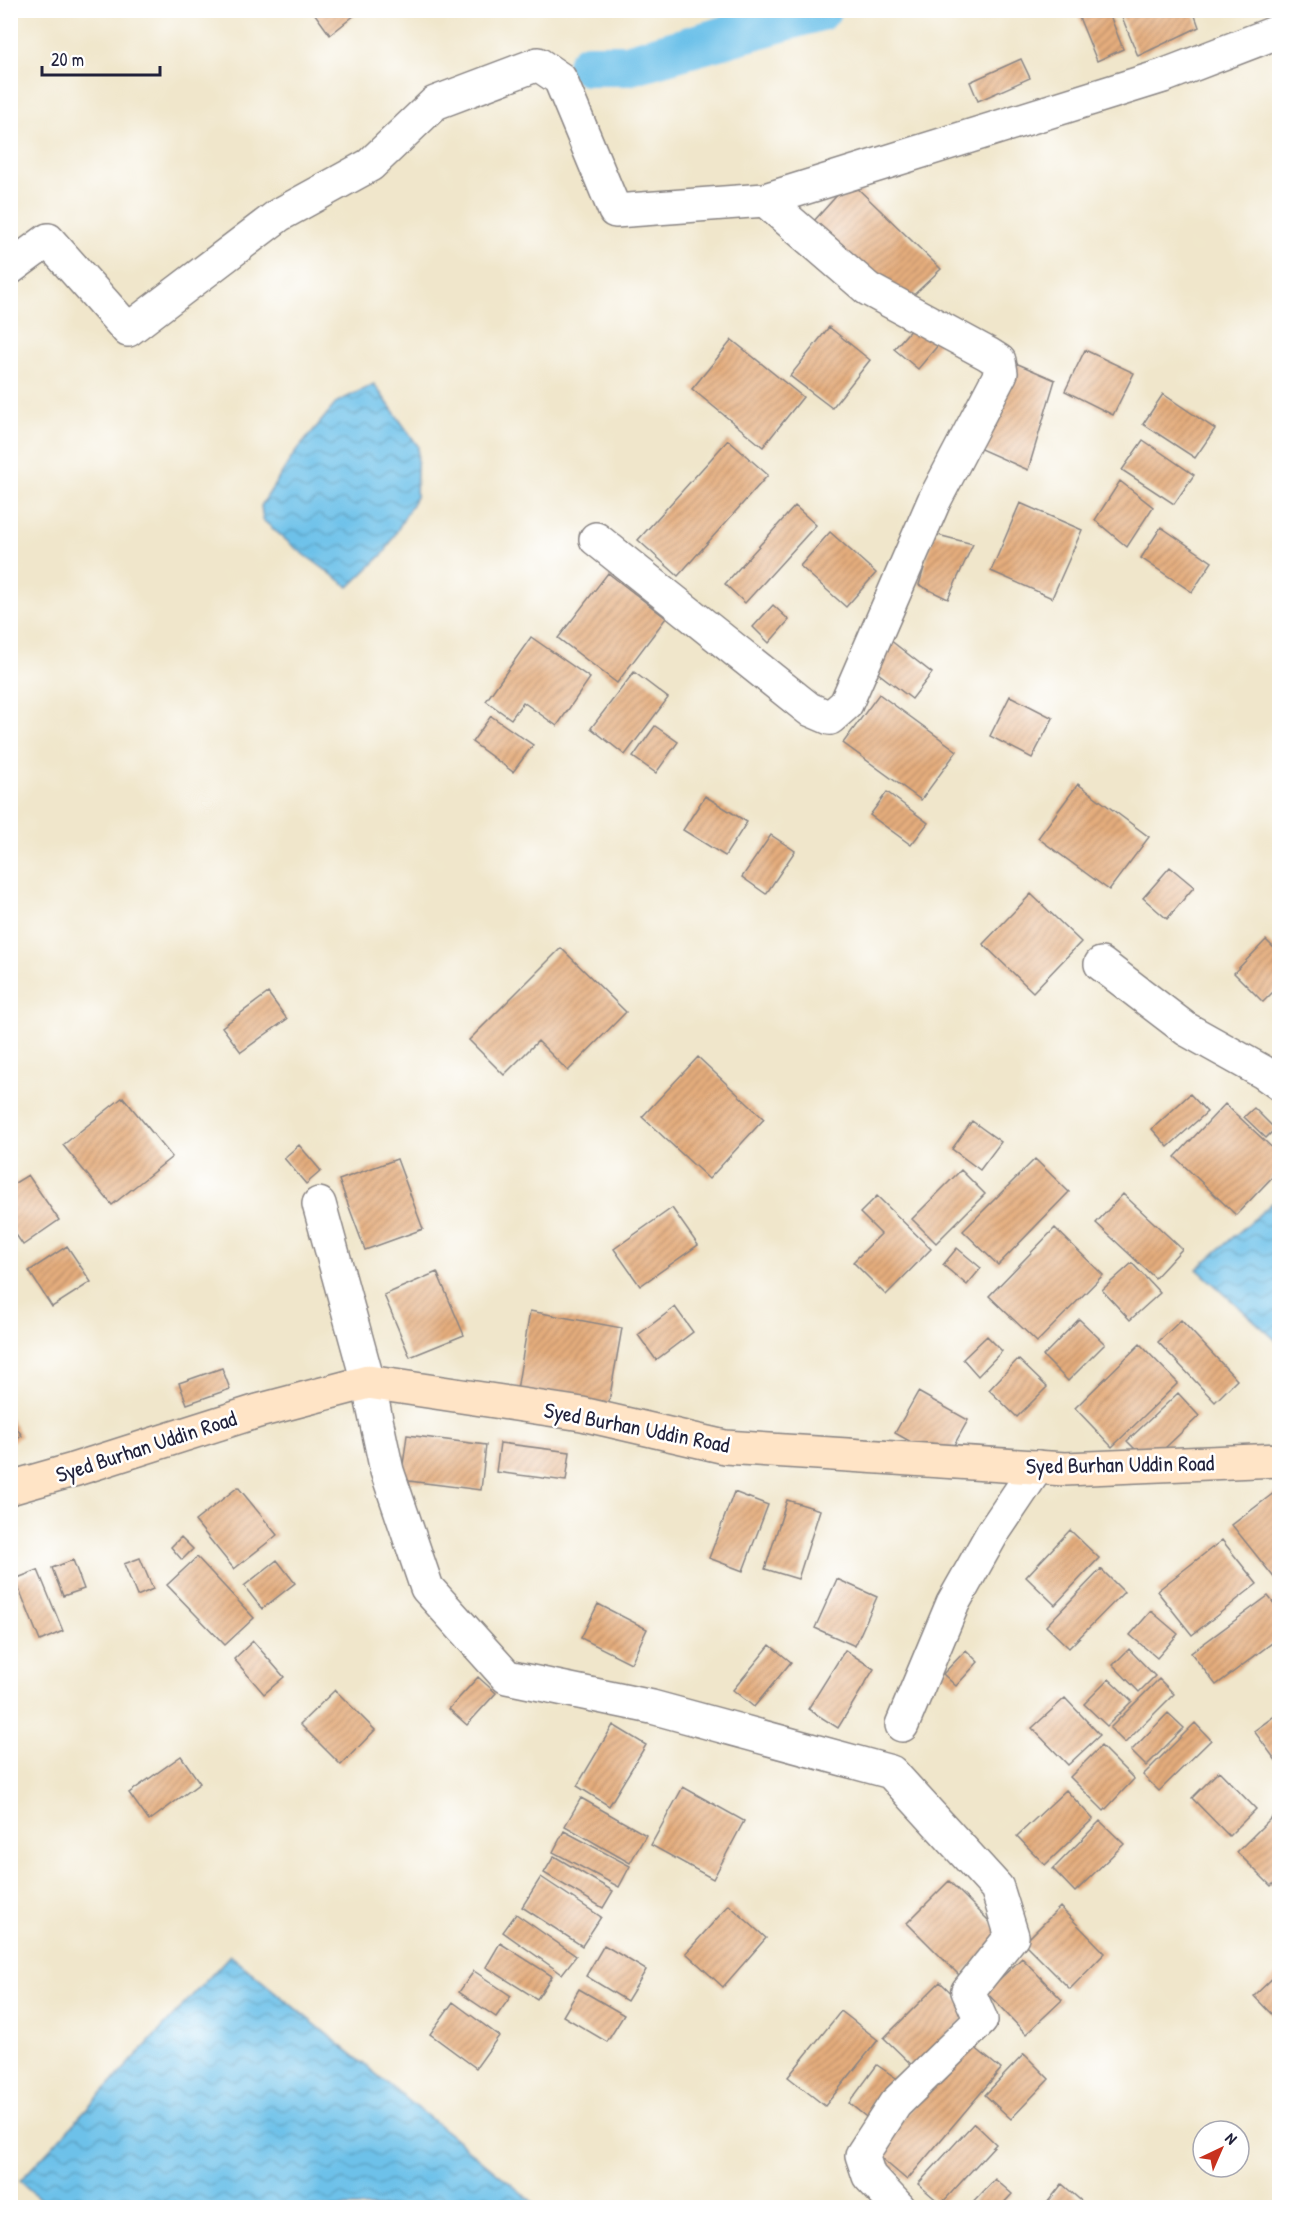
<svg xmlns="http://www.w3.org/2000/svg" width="1290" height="2218" viewBox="0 0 1290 2218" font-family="'Patrick Hand',sans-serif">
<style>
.water{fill:url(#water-waves);stroke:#487292;stroke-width:1.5}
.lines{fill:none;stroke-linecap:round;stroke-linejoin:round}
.canal{stroke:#6dc1e9;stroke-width:42}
.building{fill:url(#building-hatch)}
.street-casing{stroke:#898483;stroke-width:36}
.secondary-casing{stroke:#898483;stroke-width:36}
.street{stroke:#fff;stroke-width:33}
.secondary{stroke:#ffe4c6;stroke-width:33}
.labels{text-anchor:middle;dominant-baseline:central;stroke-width:5;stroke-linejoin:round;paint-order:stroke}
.street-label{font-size:22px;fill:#22223b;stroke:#fff}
</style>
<defs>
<pattern id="water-waves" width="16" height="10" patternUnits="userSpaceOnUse" patternTransform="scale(1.5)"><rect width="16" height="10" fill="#6dc1e9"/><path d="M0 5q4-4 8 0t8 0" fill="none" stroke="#599cbe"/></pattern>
<pattern id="building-hatch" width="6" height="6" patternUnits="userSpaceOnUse" patternTransform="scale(1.5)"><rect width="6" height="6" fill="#e5ad7d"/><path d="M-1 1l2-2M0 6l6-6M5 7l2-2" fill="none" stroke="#b98c68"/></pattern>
</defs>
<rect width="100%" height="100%" fill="#fff"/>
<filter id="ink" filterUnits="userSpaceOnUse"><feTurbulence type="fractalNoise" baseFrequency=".0167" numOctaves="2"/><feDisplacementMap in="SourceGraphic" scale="12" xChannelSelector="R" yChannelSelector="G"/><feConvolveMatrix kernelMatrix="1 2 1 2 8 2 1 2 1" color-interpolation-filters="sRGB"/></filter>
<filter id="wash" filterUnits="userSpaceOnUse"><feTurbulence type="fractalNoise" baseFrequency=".008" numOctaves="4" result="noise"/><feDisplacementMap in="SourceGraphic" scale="24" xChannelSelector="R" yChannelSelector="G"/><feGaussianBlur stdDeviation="1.35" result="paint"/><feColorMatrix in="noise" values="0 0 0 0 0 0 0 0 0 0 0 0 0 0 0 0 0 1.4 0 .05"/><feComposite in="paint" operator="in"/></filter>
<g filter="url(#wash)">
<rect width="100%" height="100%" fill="#f0e6cb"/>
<path class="water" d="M374,384l44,62 -2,51 -31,55 -36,35 -55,-40 -31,-27 -2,-14 33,-52 43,-52z
M1279,1197v146l-82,-74z
M230,1955l309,252h-490l-29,-26z"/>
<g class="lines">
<path class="canal" d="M588,65h39l193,-55"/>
</g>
<g id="blocks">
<path class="building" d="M312,10h49l-31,25z
M1076,10h32l15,39 -26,12z
M1119,10h74l6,17 -61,29z
M1021,59l9,19 -52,23 -8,-19z
M850,181l91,88 -42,40 -86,-87z
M926,312l24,19 -32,38 -24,-20z
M829,327l41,33 -38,48 -42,-32z
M732,340l71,57 -40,50 -71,-58z
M1085,350l49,23 -21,42 -48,-24z
M1011,361l44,19 -27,90 -61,-27z
M1163,394l52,35 -20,29 -52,-34z
M728,440l40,35 -90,101 -40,-36z
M1143,440l51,35 -20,29 -52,-34z
M1120,481l33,26 -26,40 -32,-27z
M1020,503l62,27 -30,68 -61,-27z
M795,506l21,19 -71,78 -20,-19z
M1161,527l51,35 -20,30 -51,-34z
M830,532l46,41 -30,34 -46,-41z
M934,534l39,10 -25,55 -29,-14z
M608,573l58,45 -49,65 -59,-45z
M773,605l16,15 -20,23 -16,-16z
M531,637l59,41 -33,48 -34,-24 -12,17 -25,-18z
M890,640l42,33 -20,26 -43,-33z
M634,672l34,26 -43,57 -34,-27z
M879,694l78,57 -36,49 -78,-57z
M1010,696l43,22 -21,40 -42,-22z
M491,716l42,29 -20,27 -41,-30z
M655,726l23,16 -22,31 -23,-16z
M1078,784l71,53 -40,53 -71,-52z
M887,792l41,31 -17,22 -41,-30z
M705,796l42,26 -22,34 -42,-26z
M771,835l24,16 -29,43 -24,-17z
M1170,867l24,20 -27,32 -24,-21z
M1031,894l50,48 -48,50 -50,-48z
M1266,940l14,14v31l-17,17 -29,-29z
M561,948l65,64 -58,59 -30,-30 -34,34 -35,-35z
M268,993l19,26 -46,33 -19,-25z
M698,1057l66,62 -55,60 -67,-62z
M1190,1094l17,18 -39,35 -16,-18z
M123,1097l49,60 -60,48 -49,-60z
M1225,1104l55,51v14l-44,46 -61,-58z
M1254,1108l21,21 -9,9 -22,-21z
M972,1121l29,21 -21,28 -28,-21z
M299,1145l22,26 -15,13 -22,-26z
M397,1159l26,70 -58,21 -26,-70z
M1035,1159l34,33 -71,73 -35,-34z
M961,1170l24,24 -49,49 -24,-24z
M28,1175l31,45 -36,25 -13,-19v-40z
M1123,1194l59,55 -27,29 -59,-55z
M877,1196l54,53 -45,46 -33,-33 28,-28 -21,-21z
M672,1208l26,37 -58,41 -26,-37z
M1055,1228l48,47 -66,67 -48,-46z
M67,1246l24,36 -39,25 -23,-36z
M957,1248l24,20 -14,17 -24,-20z
M1132,1263l28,30 -30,27 -28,-30z
M437,1272l27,63 -54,22 -26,-62z
M675,1307l18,25 -37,28 -18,-25z
M530,1311l92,17 -14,79 -91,-17z
M1079,1319l26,25 -37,37 -25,-25z
M1181,1320l56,60 -22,22 -57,-60z
M987,1336l15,15 -24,25 -15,-17z
M1140,1344l38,39 -66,64 -37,-39z
M1018,1359l29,28 -30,30 -28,-27z
M222,1368l8,21 -43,15 -8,-21z
M918,1392l50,28 -23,41 -50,-28z
M1178,1393l21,23 -50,47 -22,-22z
M10,1418l12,18 -12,7z
M407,1435l79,10 -5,45 -80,-10z
M500,1443l70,9 -4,29 -70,-9z
M238,1487l39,48 -43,34 -39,-48z
M734,1492l34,13 -25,66 -34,-13z
M1275,1492l5,7v86l-48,-60z
M787,1500l33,10 -22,69 -33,-10z
M1070,1530l29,28 -44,47 -29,-28z
M181,1537l12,12 -11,11 -11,-13z
M1222,1540l35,44 -65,51 -35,-44z
M197,1557l57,61 -29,27 -58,-60z
M140,1558l13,31 -16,7 -13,-32z
M73,1560l11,29 -21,7 -11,-28z
M277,1560l18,23 -33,26 -18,-23z
M1101,1569l23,23 -55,56 -23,-22z
M38,1570l25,61 -23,10 -25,-62z
M837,1579l40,18 -22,49 -40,-18z
M1268,1596l12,15v26l-64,48 -25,-32z
M598,1604l49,25 -16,34 -50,-25z
M1151,1611l27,23 -21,24 -27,-23z
M253,1641l31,36 -20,17 -30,-35z
M770,1645l21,17 -37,45 -21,-17z
M1129,1649l26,27 -16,16 -26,-27z
M845,1650l29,19 -36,59 -30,-19z
M966,1650l12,12 -22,24 -13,-12z
M478,1677l18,16 -29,32 -18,-16z
M1109,1679l23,22 -25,25 -23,-22z
M1159,1679l15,15 -49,49 -15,-15z
M335,1690l40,40 -34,35 -41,-41z
M1065,1698l35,37 -32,30 -36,-37z
M1280,1712v54l-26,-35z
M1168,1713l16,15 -38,38 -15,-15z
M1195,1723l16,17 -52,51 -16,-16z
M613,1725l33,20 -37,61 -32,-20z
M1101,1746l33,33 -30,32 -34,-34z
M181,1756l19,27 -51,38 -20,-28z
M1219,1771l37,38 -27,27 -37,-38z
M683,1787l61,34 -31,58 -62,-34z
M1066,1790l27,29 -48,46 -28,-29z
M581,1798l65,37 -16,28 -65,-37z
M1280,1809v68l-9,9 -34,-34z
M1100,1821l24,23 -49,48 -22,-23z
M564,1831l66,35 -11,21 -66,-35z
M554,1856l59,35 -10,17 -59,-35z
M541,1877l60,40 -19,29 -60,-39z
M949,1881l53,53 -42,42 -53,-53z
M729,1905l37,33 -43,49 -37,-34z
M1060,1907l45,46 -35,36 -46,-46z
M516,1914l60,42 -14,18 -59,-42z
M500,1943l52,33 -15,23 -51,-32z
M604,1945l42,25 -19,31 -41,-25z
M1022,1958l40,42 -36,34 -40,-42z
M474,1971l37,25 -15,21 -37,-25z
M1280,1971v46l-3,3 -23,-24z
M940,1982l31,30 -56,56 -31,-30z
M579,1989l45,26 -17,27 -44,-26z
M453,2002l46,34 -23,32 -46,-34z
M841,2011l37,29 -53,66 -37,-29z
M968,2042l33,27 -94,111 -33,-28z
M1024,2054l25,25 -38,40 -26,-24z
M877,2065l22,15 -29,40 -21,-17z
M974,2123l22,21 -55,60 -23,-20z
M995,2179l17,15 -13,14h-31z
M1062,2184l25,22 -1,2h-43z"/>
</g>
</g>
<g filter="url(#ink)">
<use href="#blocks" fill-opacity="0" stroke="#898483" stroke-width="1.5"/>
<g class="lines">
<defs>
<path id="street" d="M10,268l38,-28 80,90 151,-115 91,-50 65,-62 103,-39 22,15 55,132 150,-11 398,-124 117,-45
M596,539l213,170 21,9 16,-14 88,-203 67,-128 -2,-12 -11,-7 -120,-65 -103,-89
M1101,964l85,65 77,43 17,12
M319,1204l49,178 19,89 40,117 80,89 145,30 239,65 106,116 15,48 -44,55 13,29 -86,84 -33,51 7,21 30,32
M902,1725l51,-122 39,-69 45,-67"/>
<path id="secondary" d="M10,1488l63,-18 185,-59 110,-29 214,32 143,33 340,22 215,-9"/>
</defs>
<use href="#street" class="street-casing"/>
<use href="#secondary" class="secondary-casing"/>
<use href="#street" class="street"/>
<use href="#secondary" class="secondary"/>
</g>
</g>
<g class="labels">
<g class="street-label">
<text transform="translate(637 1427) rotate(11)">Syed Burhan Uddin Road</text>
<text transform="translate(146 1446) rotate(-18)">Syed Burhan Uddin Road</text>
<text transform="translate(1120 1464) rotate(-1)">Syed Burhan Uddin Road</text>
</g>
</g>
<rect width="1290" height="2218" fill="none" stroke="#fff" stroke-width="36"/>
<g transform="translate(1221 2149) rotate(44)"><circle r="28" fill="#ffffff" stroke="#a7a7b1" stroke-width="1.5"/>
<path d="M0-4.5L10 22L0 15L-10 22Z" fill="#c8321e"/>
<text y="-9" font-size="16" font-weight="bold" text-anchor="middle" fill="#22223b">N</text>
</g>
<path d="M42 66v9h118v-9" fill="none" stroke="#22223b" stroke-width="3"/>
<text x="51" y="66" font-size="18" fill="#22223b" stroke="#ffffff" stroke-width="4.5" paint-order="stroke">20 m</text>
</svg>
